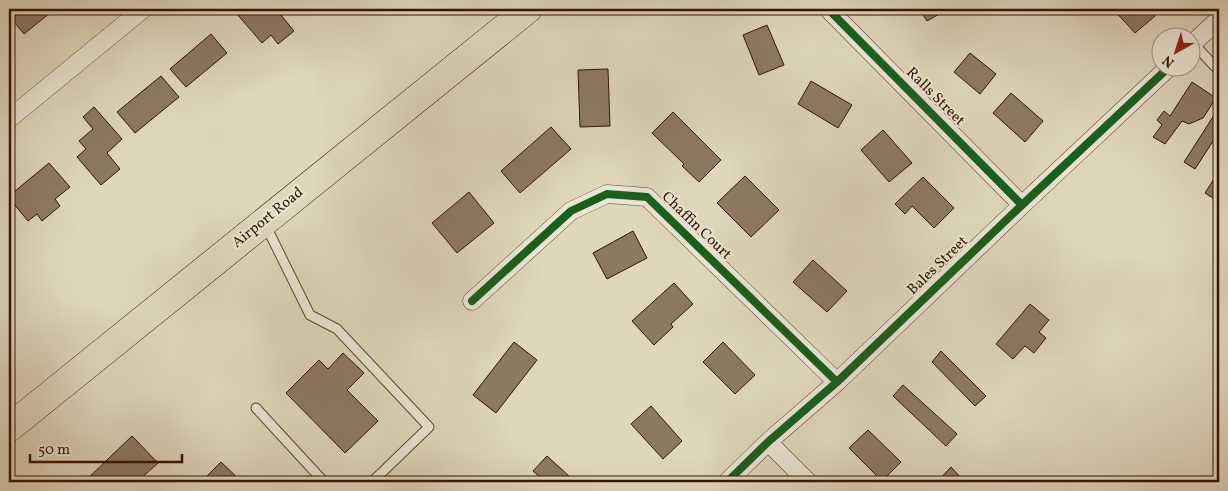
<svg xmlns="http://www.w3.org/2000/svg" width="1228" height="491" viewBox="0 0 1228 491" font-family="Vollkorn,serif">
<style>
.building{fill:#8c7963;stroke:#331402}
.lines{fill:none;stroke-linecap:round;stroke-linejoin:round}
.service-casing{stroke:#5e4430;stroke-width:11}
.minor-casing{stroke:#5e4430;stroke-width:19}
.trunk-casing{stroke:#331402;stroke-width:29}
.service{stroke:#eae4d3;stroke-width:9}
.minor{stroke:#eae4d3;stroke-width:18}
.trunk{stroke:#dfd6bc;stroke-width:28}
.cycleway-casing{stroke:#eae4d3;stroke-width:11}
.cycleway{stroke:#1b5e20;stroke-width:8}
.labels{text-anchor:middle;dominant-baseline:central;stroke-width:4;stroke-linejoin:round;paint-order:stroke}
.street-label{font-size:15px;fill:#331402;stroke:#eae4d3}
</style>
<rect width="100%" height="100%" fill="#dfd6bc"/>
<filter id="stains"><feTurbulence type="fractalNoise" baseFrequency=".004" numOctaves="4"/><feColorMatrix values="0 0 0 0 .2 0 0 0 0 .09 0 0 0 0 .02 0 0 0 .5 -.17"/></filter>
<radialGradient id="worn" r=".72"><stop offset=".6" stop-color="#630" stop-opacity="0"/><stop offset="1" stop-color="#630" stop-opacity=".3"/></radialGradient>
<path class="building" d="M16,9h39l-31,25 -15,-18z
M242,9h34l18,22 -16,13 -7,-9 -9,8 -26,-30z
M919,9h29l-21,12z
M1113,9h35l7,7 -20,17z
M767,25l17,40 -25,10 -16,-40z
M211,34l16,19 -41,34 -16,-18z
M970,53l26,21 -16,20 -26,-22z
M608,69l2,57 -30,1 -2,-57z
M161,76l18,21 -44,36 -18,-21z
M811,81l41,24 -14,23 -40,-24z
M1192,82l24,16 -13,20 -14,6 -7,-3 -17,23 -12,-7 9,-12 -5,-5 7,-9 6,5z
M1011,93l32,28 -18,21 -32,-29z
M94,107l28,32 -15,14 13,16 -19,16 -24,-28 9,-8 -7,-8 14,-12 -10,-12z
M1218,109l1,1v22l-24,37 -11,-7z
M673,112l48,48 -22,22 -17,-16 2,-2 -32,-31z
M551,127l20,22 -51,44 -19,-22z
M883,130l29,33 -23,19 -28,-32z
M49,163l21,24 -15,12 5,7 -18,15 -5,-7 -9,7 -19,-23v-2z
M1219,171v25l-3,4 -11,-7z
M745,176l34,34 -28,27 -34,-34z
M923,177l31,31 -20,20 -22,-22 -7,8 -10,-10z
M469,192l25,31 -37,30 -25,-30z
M633,231l14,27 -40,21 -14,-26z
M813,260l34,31 -20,21 -34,-30z
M674,283l19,21 -22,20 2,3 -19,18 -22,-24z
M1030,304l19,16 -10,12 7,6 -12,15 -9,-7 -12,13 -17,-15z
M514,342l23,18 -41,53 -23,-18z
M723,342l32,33 -20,19 -32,-32z
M941,351l45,45 -11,10 -43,-44z
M343,353l21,20 -17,17 31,31 -33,32 -59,-60 33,-33 9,9z
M903,385l54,49 -11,12 -53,-50z
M651,406l31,35 -19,18 -32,-35z
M868,430l33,32 -19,19 -33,-33z
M132,436l26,27 -21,19h-53z
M547,456l22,20 -6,6h-17l-13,-11z
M221,462l21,20h-41z
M951,467l11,12 3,3h-28z"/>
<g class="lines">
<defs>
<path id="service" d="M1193,43l26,28
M265,224l45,91 27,14 92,98 -57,55
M256,408l68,74"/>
<path id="minor" d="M829,10l193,195
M1190,46l29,-27
M9,119l134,-110
M472,301l99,-90 36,-17 40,3 190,185
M768,442l40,40
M727,482l41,-40 69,-60 185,-177 146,-137"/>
<path id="trunk" d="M9,428l519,-419"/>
</defs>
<use href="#service" class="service-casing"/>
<use href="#minor" class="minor-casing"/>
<use href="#trunk" class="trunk-casing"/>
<use href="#service" class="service"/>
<use href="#minor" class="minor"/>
<use href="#trunk" class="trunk"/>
<defs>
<path id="cycleway" d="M829,10l193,195
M472,301l99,-90 36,-17 40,3 190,185
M727,482l41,-40 69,-60 185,-177 146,-137"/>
</defs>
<use href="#cycleway" class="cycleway-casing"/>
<use href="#cycleway" class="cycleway"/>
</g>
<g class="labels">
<g class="street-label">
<text transform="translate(935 97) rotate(45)">Ralls Street</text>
<text transform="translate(268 218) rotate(-39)">Airport Road</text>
<text transform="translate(696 226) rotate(44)">Chaffin Court</text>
<text transform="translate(938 266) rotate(-44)">Bales Street</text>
</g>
</g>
<rect width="1228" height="491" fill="none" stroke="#dfd6bc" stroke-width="30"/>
<rect x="10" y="10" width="1208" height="471" fill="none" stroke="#331402" stroke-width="2.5"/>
<rect x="15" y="15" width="1198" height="461" fill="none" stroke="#331402"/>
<g transform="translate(1176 52) rotate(219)"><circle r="24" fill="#eae4d3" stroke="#a1917f"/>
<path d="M0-4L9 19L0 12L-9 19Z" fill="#8f2418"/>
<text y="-8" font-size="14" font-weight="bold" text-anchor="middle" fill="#331402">N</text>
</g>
<path d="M30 454v8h152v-8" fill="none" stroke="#331402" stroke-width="2.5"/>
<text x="38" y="454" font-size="15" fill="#331402" stroke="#eae4d3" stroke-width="4" paint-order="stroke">50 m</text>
<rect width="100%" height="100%" filter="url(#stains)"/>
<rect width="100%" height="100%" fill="url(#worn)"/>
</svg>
